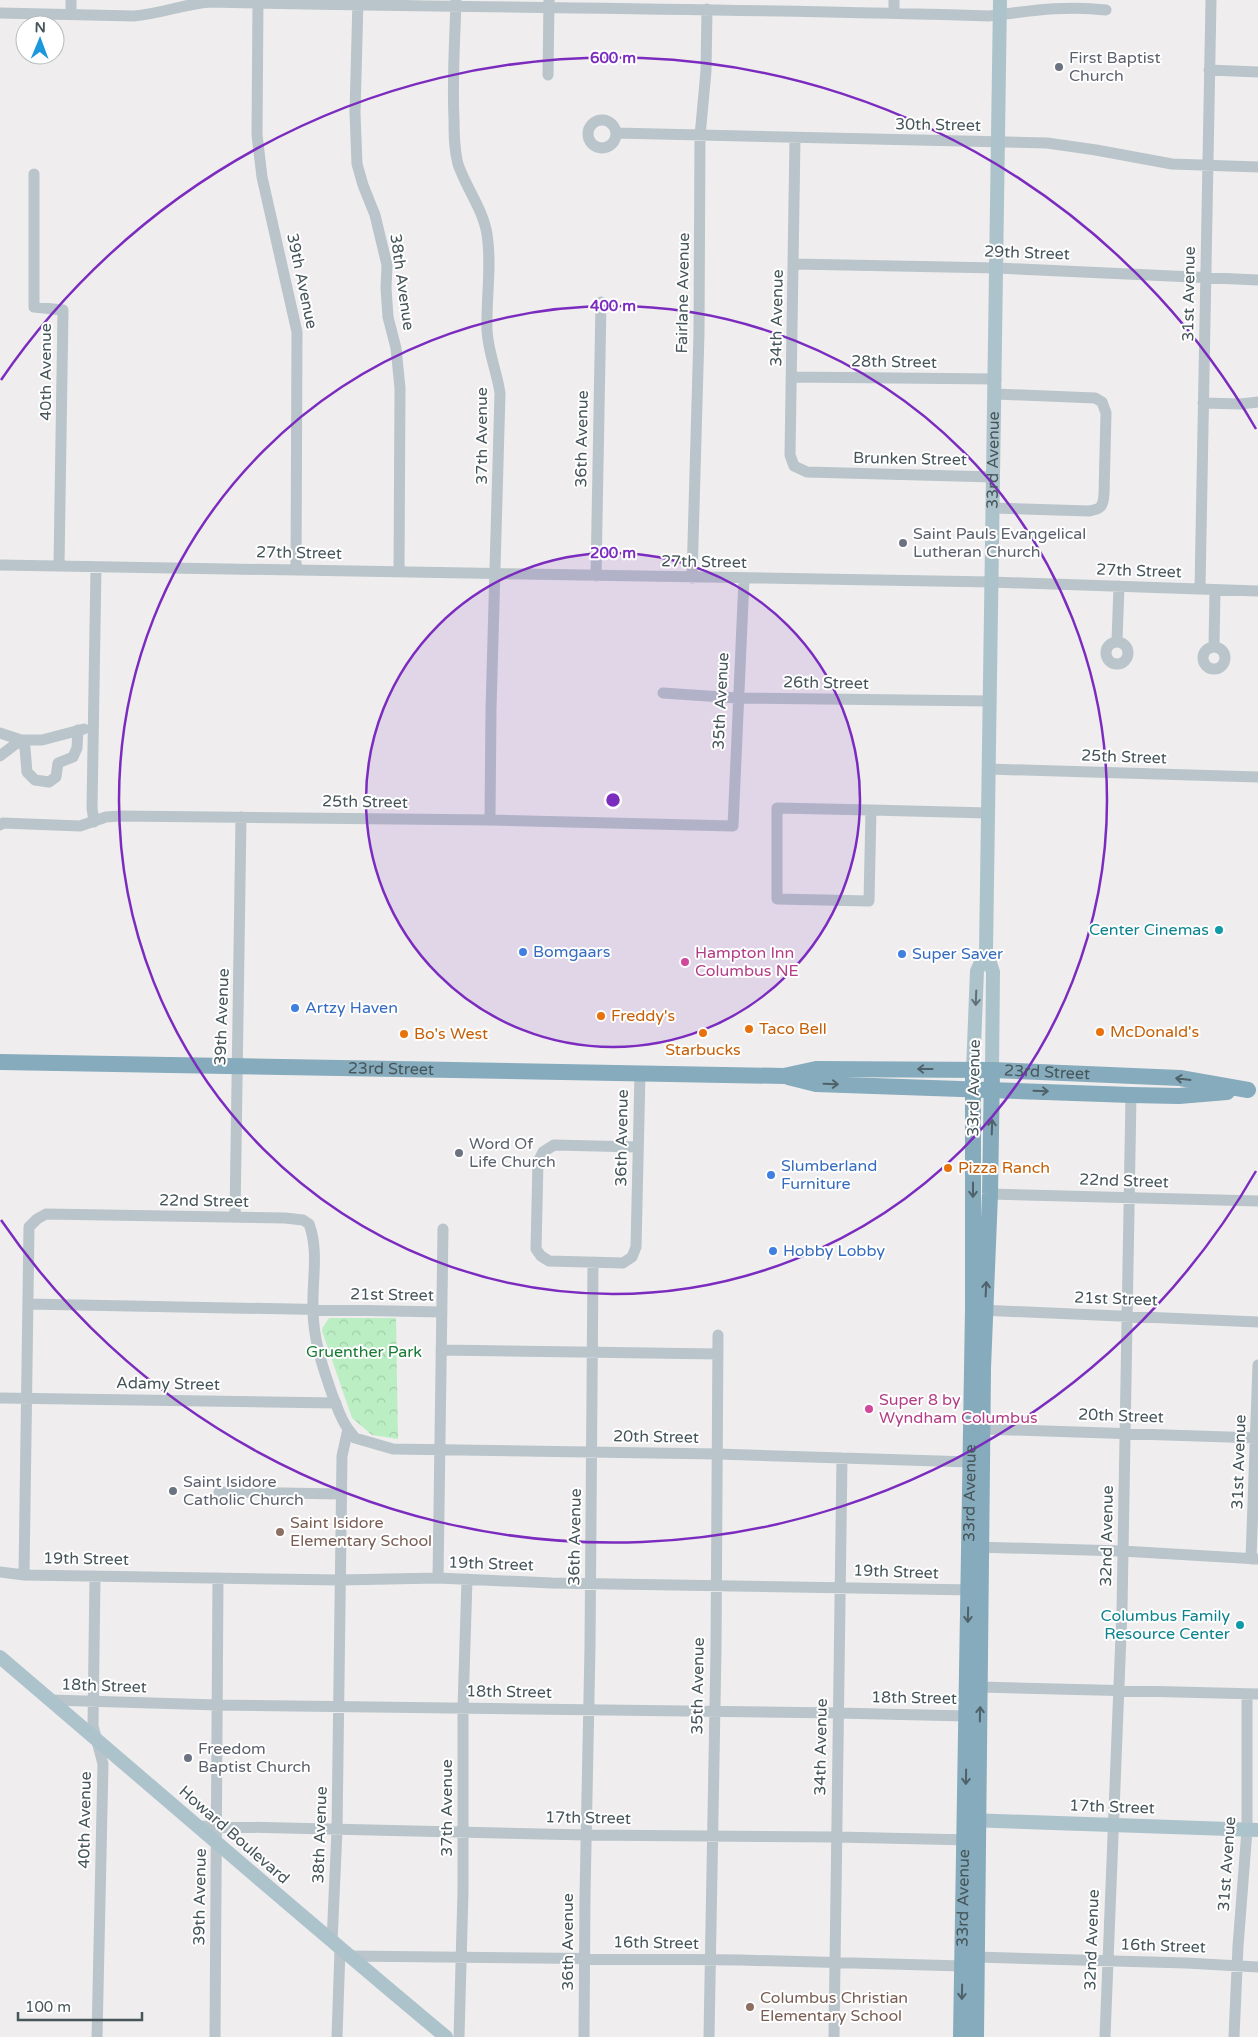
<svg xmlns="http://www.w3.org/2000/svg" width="1258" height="2037" viewBox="0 0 1258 2037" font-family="'Varela Round',sans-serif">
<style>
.forest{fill:url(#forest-crowns)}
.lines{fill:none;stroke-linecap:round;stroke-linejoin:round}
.minor{stroke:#b9c5ca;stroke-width:11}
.major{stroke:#adc3cc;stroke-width:14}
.highway{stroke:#85abbc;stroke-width:16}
.oneway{stroke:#607076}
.oneway2{stroke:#4f6269}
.ring{fill:none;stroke:#7b2cbf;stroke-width:2.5}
.worship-dot{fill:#6b7280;stroke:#fff;stroke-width:2}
.culture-dot{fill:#0f9aa8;stroke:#fff;stroke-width:2}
.shop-dot{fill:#3f7fe0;stroke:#fff;stroke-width:2}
.hotel-dot{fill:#d1479c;stroke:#fff;stroke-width:2}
.food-dot{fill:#e8710a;stroke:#fff;stroke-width:2}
.education-dot{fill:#8d6e63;stroke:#fff;stroke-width:2}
.labels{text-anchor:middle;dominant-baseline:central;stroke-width:4;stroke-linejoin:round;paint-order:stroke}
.worship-label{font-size:16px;fill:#5b616d;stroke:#fff;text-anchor:start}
.street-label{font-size:16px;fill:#46555a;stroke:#fff}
.culture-label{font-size:16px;fill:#0d838f;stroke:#fff;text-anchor:end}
.shop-label{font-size:16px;fill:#366cbe;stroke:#fff;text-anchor:start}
.hotel-label{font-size:16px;fill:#b23c85;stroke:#fff;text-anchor:start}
.food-label{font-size:16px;fill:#c56008;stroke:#fff;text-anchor:start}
.park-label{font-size:16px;fill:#187a34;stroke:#fff}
.education-label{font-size:16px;fill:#785e54;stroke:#fff;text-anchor:start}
.centre{fill:#7b2cbf;stroke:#fff;stroke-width:2.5}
.ring-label{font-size:15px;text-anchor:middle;font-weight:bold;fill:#7b2cbf;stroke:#fff;stroke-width:4;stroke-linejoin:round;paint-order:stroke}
</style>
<defs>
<pattern id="forest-crowns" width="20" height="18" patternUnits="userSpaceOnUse" patternTransform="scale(1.25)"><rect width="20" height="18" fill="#bceec4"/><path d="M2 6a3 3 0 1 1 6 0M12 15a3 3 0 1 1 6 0" fill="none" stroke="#a3ceab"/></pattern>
</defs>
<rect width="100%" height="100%" fill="#f0edee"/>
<path class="forest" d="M329,1318h67l2,121 -26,-4 -20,-17 -30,-87 1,-4z"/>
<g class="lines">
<path class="minor" d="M258,0l-1,135 5,42 35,155 -1,238
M358,0l-3,113 2,51 6,21 12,30 12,50 -1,23 2,29 8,31 4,40 -1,183
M456,0c-1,39 -4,79 -2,118 0,16 0,31 4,46 8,24 25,45 29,70 5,32 -1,64 0,96 1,22 10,42 13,63l-9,316 -1,111
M0,13l134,3c26,-2 50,-12 76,-14 259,6 519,6 779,14 40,-5 77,-11 117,-6
M71,13v-13
M894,13v-13
M1209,70l49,2
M548,75l1,-75
M588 134a14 14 0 1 1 28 0a14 14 0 1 1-28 0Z
M616,133l431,10 49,7 76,14 86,3
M795,138l-5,317 4,11 13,6 187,5
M34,174v133l29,3 -4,256
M794,264l203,4 261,12
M792,377l204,2
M1203,403l38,1 17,-2
M994,508l95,3c12,-2 14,-4 15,-17l2,-81 -4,-11 -7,-4 -99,-4
M0,565l992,17 266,9
M596,576l5,-274
M692,578l7,-245 1,-197 6,-65 1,-62
M1200,589l11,-589
M1117,641l2,-55
M1106 653a11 11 0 1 1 22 0a11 11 0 1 1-22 0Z
M1214,646l1,-56
M1203 658a11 11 0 1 1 22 0a11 11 0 1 1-22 0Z
M663,693l74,5 253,3
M0,733l21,7h21l42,-11
M0,756l21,-16 4,8 2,24 8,8 14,2 7,-5 2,-14 15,-6 4,-9 1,-18
M988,769l270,8
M777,808l94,2 -2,91 -92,-2z
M871,810l117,3
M94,822l-2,-14 4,-241
M0,825l3,-2 77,3 26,-9 14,-1 370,4 243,6 11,-247
M638,1147l-84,-2 -11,7 -5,10 -2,87 5,7 8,5 74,2 9,-6 4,-10 4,-174
M990,1194l268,7
M235,1217l6,-400
M28,1304l414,8
M980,1310l278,12
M441,1350l277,4
M0,1398l336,5
M348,1429l7,9 38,11 324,5 253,8
M983,1429l275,9
M219,1492l122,2
M975,1547l147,4 136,8
M1251,1559l7,-194
M0,1572l24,3 316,5 98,-2 114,5 423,7
M24,1575l5,-348 8,-8 9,-5 239,4 18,2 6,4c10,26 3,57 4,84 0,31 9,57 19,86 5,12 8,24 16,35l-6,27 -5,374 -5,112
M95,1576l-2,150 10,38 -6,273
M438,1578l5,-349
M980,1687l278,7
M51,1700l167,5 619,8 129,3
M196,1826l390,9 250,2 135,3
M348,1956l392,4 223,6
M976,1957l210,6 72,4
M215,2037l3,-459
M337,2037l3,-88
M459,2037l4,-145v-184l4,-129
M584,2037l1,-142 5,-248 3,-385
M709,2037l7,-388 2,-314
M834,2037l8,-579
M1105,2037l17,-427 9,-515
M1234,2037l4,-91 9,-116v-136"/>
<g class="major">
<path d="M973,1070l4,-99 9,-20"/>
<path id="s1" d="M992,1070l1,-98 -7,-21 14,-951"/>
<path d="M0,1657c149,127 296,255 446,380"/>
<path d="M969,1820l289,10"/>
</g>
<g class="highway">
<path id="s2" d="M0,1062l784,14 32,-7 176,1 188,8 68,12"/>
<path d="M788,1077l28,7 315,11 48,1 48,-4"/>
<path id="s3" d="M961,2037l12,-728v-239"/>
<path d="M976,2037l7,-669 7,-174 2,-124"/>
</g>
</g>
<defs><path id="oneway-shaft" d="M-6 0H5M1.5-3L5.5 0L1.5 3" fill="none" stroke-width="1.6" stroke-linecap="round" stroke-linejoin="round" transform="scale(1.25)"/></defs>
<use class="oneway" href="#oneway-shaft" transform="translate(976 998) rotate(92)"/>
<g class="oneway2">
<use href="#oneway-shaft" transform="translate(925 1069) rotate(-180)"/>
<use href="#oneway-shaft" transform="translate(1183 1079) rotate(-173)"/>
<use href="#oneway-shaft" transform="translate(831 1084) rotate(2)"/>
<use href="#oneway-shaft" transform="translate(1041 1091) rotate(2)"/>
<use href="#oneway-shaft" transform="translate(992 1127) rotate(-88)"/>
<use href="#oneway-shaft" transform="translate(973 1190) rotate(90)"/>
<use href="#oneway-shaft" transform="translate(986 1289) rotate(-87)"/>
<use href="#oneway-shaft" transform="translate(968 1615) rotate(91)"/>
<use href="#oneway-shaft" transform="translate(980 1714) rotate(-89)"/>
<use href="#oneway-shaft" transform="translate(966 1777) rotate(91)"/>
<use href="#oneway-shaft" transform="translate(962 1992) rotate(91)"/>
</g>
<circle cx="613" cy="800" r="247" fill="#7b2cbf" fill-opacity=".12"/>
<g class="ring">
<circle cx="613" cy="800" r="247"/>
<circle cx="613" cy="800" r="494"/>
<path d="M1256 1171A742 742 0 0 1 1 1220M1 380A742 742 0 0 1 1256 429"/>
</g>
<g class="worship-dot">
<circle cx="1059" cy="67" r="5"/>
<circle cx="903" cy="543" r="5"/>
<circle cx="459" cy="1153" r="5"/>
<circle cx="173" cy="1491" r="5"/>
<circle cx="188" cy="1758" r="5"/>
</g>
<g class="culture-dot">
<circle cx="1219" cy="930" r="5"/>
<circle cx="1240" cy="1625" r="5"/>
</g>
<g class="shop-dot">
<circle cx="523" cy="952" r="5"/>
<circle cx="902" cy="954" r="5"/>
<circle cx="295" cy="1008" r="5"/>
<circle cx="771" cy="1175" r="5"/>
<circle cx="773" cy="1251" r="5"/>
</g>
<g class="hotel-dot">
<circle cx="685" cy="962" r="5"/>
<circle cx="869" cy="1409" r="5"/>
</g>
<g class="food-dot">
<circle cx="601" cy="1016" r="5"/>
<circle cx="749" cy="1029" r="5"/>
<circle cx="1100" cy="1032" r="5"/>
<circle cx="703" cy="1033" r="5"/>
<circle cx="404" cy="1034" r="5"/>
<circle cx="948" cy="1168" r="5"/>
</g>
<g class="education-dot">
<circle cx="280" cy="1532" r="5"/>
<circle cx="750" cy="2007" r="5"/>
</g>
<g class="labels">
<g class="worship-label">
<text x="1069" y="58">First Baptist<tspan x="1069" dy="18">Church</tspan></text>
<text x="913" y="534">Saint Pauls Evangelical<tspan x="913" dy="18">Lutheran Church</tspan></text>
<text x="469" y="1144">Word Of<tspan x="469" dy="18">Life Church</tspan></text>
<text x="183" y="1482">Saint Isidore<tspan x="183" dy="18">Catholic Church</tspan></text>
<text x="198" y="1749">Freedom<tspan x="198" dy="18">Baptist Church</tspan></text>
</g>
<g class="street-label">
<text transform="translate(938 125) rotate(1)">30th Street</text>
<text transform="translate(1027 253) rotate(2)">29th Street</text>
<text transform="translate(302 281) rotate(78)">39th Avenue</text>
<text transform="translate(402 282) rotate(82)">38th Avenue</text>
<text transform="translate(683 293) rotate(-89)">Fairlane Avenue</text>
<text transform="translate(1189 294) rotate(-89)">31st Avenue</text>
<text transform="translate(777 318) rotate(-89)">34th Avenue</text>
<text transform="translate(894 362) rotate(1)">28th Street</text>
<text transform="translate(46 372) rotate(-90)">40th Avenue</text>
<text transform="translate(482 436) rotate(-90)">37th Avenue</text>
<text transform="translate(582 439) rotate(-89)">36th Avenue</text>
<text transform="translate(910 459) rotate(1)">Brunken Street</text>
<text stroke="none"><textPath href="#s1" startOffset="611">33rd Avenue</textPath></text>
<text transform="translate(299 553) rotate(1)">27th Street</text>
<text transform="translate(704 562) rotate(1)">27th Street</text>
<text transform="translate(1139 571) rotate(2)">27th Street</text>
<text transform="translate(826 683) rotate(1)">26th Street</text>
<text transform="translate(721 701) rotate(-87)">35th Avenue</text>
<text transform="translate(1124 757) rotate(2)">25th Street</text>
<text transform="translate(365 802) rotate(1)">25th Street</text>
<text transform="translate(222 1017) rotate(-88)">39th Avenue</text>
<text stroke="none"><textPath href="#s2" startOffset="391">23rd Street</textPath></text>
<text stroke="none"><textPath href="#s2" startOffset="1048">23rd Street</textPath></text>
<text transform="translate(974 1088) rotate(-89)">33rd Avenue</text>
<text transform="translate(622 1138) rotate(-89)">36th Avenue</text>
<text transform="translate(1124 1181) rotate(2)">22nd Street</text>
<text transform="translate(204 1201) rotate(1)">22nd Street</text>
<text transform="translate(392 1295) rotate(1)">21st Street</text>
<text transform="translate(1116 1299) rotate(2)">21st Street</text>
<text transform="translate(168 1384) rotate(1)">Adamy Street</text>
<text transform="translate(1121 1416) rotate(2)">20th Street</text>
<text transform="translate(656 1437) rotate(1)">20th Street</text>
<text transform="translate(1239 1462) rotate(-88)">31st Avenue</text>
<text stroke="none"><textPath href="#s3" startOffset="544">33rd Avenue</textPath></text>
<text transform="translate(1107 1536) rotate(-89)">32nd Avenue</text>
<text transform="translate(575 1537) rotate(-89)">36th Avenue</text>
<text transform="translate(86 1559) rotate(1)">19th Street</text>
<text transform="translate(491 1564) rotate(2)">19th Street</text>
<text transform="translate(896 1572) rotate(2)">19th Street</text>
<text transform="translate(104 1686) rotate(2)">18th Street</text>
<text transform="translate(698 1686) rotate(-89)">35th Avenue</text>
<text transform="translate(509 1692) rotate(1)">18th Street</text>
<text transform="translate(914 1698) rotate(1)">18th Street</text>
<text transform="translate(821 1747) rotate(-89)">34th Avenue</text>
<text transform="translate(1112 1807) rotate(2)">17th Street</text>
<text transform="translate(447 1808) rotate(-90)">37th Avenue</text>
<text transform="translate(588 1818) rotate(1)">17th Street</text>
<text transform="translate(85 1820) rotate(-89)">40th Avenue</text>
<text transform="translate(234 1835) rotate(41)">Howard Boulevard</text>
<text transform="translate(320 1835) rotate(-88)">38th Avenue</text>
<text transform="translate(1227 1864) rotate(-86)">31st Avenue</text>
<text transform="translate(200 1897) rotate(-89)">39th Avenue</text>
<text stroke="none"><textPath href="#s3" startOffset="139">33rd Avenue</textPath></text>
<text transform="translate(1092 1940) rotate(-88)">32nd Avenue</text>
<text transform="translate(568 1942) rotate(-90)">36th Avenue</text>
<text transform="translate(656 1943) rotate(1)">16th Street</text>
<text transform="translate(1163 1946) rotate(2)">16th Street</text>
</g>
<g class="culture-label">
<text x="1209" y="930">Center Cinemas</text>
<text x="1230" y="1616">Columbus Family<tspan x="1230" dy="18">Resource Center</tspan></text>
</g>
<g class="shop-label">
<text x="533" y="952">Bomgaars</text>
<text x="912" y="954">Super Saver</text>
<text x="305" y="1008">Artzy Haven</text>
<text x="781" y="1166">Slumberland<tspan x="781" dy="18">Furniture</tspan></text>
<text x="783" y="1251">Hobby Lobby</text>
</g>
<g class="hotel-label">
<text x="695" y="953">Hampton Inn<tspan x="695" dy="18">Columbus NE</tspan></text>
<text x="879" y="1400">Super 8 by<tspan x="879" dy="18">Wyndham Columbus</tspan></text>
</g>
<g class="food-label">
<text x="611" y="1016">Freddy's</text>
<text x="759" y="1029">Taco Bell</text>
<text x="1110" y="1032">McDonald's</text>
<text x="414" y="1034">Bo's West</text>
<text x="703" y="1050" text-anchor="middle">Starbucks</text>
<text x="958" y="1168">Pizza Ranch</text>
</g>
<g class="park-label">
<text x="364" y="1352">Gruenther Park</text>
</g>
<g class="education-label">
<text x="290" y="1523">Saint Isidore<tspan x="290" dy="18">Elementary School</tspan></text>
<text x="760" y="1998">Columbus Christian<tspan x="760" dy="18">Elementary School</tspan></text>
</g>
</g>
<circle cx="613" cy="800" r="8" class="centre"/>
<g class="ring-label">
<text x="613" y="63">600 m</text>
<text x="613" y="311">400 m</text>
<text x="613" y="558">200 m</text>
</g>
<g transform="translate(40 40) rotate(1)"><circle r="24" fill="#ffffff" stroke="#b5bbbd"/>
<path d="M0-4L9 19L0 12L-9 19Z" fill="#1b98dc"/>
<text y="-8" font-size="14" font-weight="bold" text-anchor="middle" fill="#46555a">N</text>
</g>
<path d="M18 2012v8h124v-8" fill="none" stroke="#46555a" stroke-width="2.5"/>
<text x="25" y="2012" font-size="15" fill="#46555a" stroke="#ffffff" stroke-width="4" paint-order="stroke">100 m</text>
</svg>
